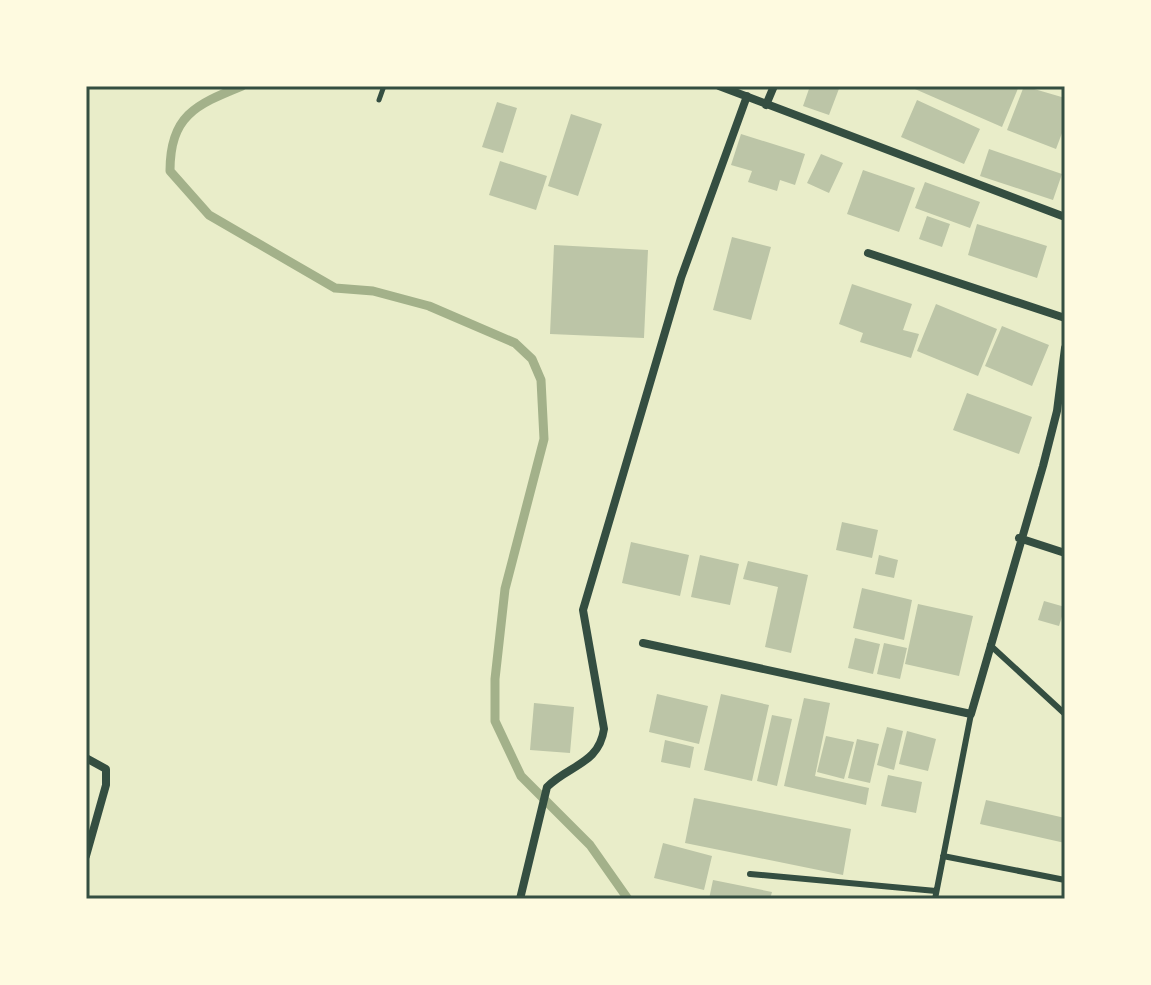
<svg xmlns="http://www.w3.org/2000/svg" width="1151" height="985" viewBox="0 0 1151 985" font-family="Cabin,sans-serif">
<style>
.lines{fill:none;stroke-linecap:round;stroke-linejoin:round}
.stream{stroke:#a3b18a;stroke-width:9}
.building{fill:#bcc5a7}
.path{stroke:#344e41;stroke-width:5}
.service{stroke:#344e41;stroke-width:6}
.minor{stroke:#344e41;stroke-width:8}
.neatline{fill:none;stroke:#344e41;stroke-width:3}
</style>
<rect width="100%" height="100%" fill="#e9edc9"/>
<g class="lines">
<path class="stream" d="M242,86c-47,19 -72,30 -72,85l39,44 126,73 38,3 56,15 86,37 17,16 9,21 3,59 -39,150 -10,90v42l26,55 69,69 38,54"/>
</g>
<path class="building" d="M810,86h30l-11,29 -26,-9z
M908,86h111l-17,41z
M1024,86l41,12v27l-9,24 -49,-19z
M917,100l63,29 -16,35 -63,-27z
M497,102l20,6 -14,45 -21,-6z
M571,114l31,10 -24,72 -30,-10z
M741,134l64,20 -10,31 -15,-5 -3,11 -29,-9 4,-11 -21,-6z
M989,149l73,25 -9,26 -73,-24z
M821,154l22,9 -14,30 -22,-10z
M500,161l47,15 -11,34 -47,-15z
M863,170l52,18 -16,44 -52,-18z
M925,182l55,20 -10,26 -55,-20z
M927,216l23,8 -8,23 -23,-8z
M977,224l70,22 -10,32 -69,-23z
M732,237l39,10 -20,73 -38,-10z
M554,245l94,5 -4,88 -94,-4z
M852,284l60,20 -9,26 16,4 -8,24 -51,-16 3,-9 -24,-9z
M936,304l61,25 -19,47 -61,-25z
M1002,326l47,19 -17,41 -47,-20z
M967,393l65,24 -13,37 -66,-24z
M842,522l36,8 -6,28 -36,-8z
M631,542l58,13 -9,41 -58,-13z
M700,555l39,9 -9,41 -39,-8z
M879,555l19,5 -4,18 -19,-4z
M748,561l60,14 -17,78 -26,-6 13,-60 -35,-8z
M862,588l50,12 -8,40 -51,-12z
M1044,601l21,6 -6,19 -21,-6z
M918,604l55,12 -14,60 -54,-12z
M855,638l25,6 -7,30 -25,-6z
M884,643l23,5 -7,31 -23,-5z
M657,694l51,12 -9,38 -50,-12z
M721,694l48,11 -17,76 -48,-11z
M804,698l26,5 -15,73 54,12 -3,17 -82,-19z
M534,703l40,4 -4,46 -40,-3z
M772,715l20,4 -15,67 -20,-5z
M887,727l16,4 -9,39 -17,-5z
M907,731l29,8 -8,32 -29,-7z
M826,736l28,6 -10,37 -27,-7z
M857,739l22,5 -9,39 -22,-5z
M665,740l29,7 -4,21 -29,-6z
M888,775l34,7 -6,31 -35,-7z
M694,798l157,31 -8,46 -158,-32z
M986,800l79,18v25l-85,-19z
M663,843l49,13 -8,34 -50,-12z
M713,880l59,12 -2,7h-61z"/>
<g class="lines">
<path class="path" d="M379,100l5,-14"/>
<path class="service" d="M990,645l75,69
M943,856l122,24
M750,874l186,17
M935,899l36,-185"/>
<path class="minor" d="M719,86l346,131
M766,105l8,-19
M868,253l197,65
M1019,538l46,15
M643,643l328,71 72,-248 14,-55 8,-63
M86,758l20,11v16l-20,71
M520,899l27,-112c22,-22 52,-23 57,-58l-21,-119 98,-332 66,-182"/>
</g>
<rect width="1151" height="985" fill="none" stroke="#fefae0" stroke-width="176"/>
<rect x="88" y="88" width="975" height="809" class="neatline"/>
</svg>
